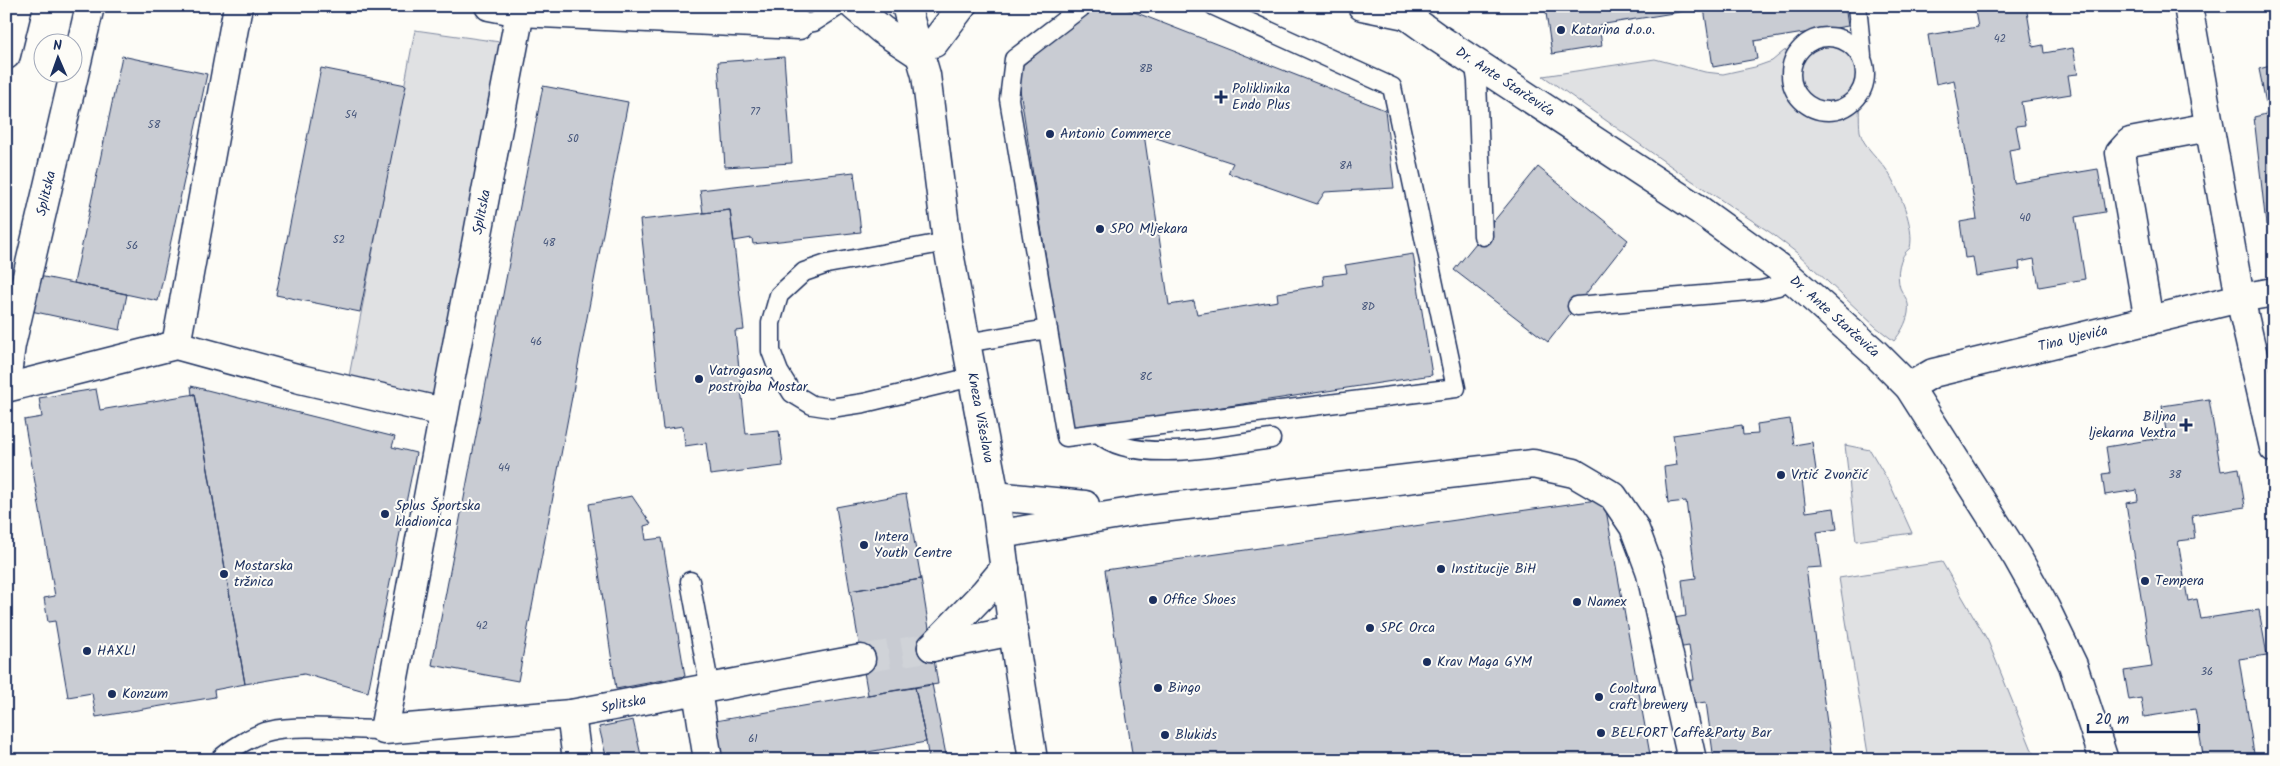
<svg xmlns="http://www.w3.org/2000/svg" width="2280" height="766" viewBox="0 0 2280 766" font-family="Kalam,sans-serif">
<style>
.green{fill:#e0e1e3;stroke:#7e88a0}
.building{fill:#c9ccd3;stroke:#1b2f5e}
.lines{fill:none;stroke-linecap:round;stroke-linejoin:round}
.minor-tunnel{stroke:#d0d3d8;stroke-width:28;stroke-dasharray:28 14;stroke-linecap:butt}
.service-casing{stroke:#1b2f5e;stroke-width:21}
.minor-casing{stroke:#1b2f5e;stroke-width:31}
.tertiary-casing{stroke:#1b2f5e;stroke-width:31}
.secondary-casing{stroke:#1b2f5e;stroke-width:31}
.service{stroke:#fdfcf7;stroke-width:18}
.minor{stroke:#fdfcf7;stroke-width:28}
.tertiary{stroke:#fdfcf7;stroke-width:28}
.secondary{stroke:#fdfcf7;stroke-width:28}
.poi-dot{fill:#1b2f5e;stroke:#fdfcf7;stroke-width:2}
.labels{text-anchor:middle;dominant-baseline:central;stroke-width:4;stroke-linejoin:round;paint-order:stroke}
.number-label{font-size:11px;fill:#46567b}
.poi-label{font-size:14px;fill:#1b2f5e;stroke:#fdfcf7;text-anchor:start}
.street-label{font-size:14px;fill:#1b2f5e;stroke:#fdfcf7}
</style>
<rect width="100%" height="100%" fill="#fdfcf7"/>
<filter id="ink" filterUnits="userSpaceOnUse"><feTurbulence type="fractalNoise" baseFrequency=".02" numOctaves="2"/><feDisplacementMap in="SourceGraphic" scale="10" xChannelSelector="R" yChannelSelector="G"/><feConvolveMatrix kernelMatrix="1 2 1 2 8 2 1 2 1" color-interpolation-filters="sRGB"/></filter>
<g filter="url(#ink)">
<path class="green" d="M415,30l99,14 -71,368 -96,-25z
M1831,38c3,0 9,-1 11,1 24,12 15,70 18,92 2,15 20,28 28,41 11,19 27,54 22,76 -11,8 -14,26 -10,40 4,9 10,12 8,25 -2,11 -7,19 -14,28l-18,-14 -79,-74 -26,-20 -89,-59 -139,-98 112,-17 50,13 18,2 32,-7 17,-6 12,-10z
M1845,445l25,5 20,34 22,49 -56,8z
M1942,562l46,79 48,119h-167l-30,-182z"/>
<path class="building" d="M1095,6h24l266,104 9,78 -69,4 -8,12 -89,-31 5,-10 -89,-29 25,171 25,-4 3,13 81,-13 -1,-8 47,-8 -1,-9 24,-3 -2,-8 68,-11 19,121 -360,55 -55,-360z
M1545,6h300l3,20 -94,15 3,18 -44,8 -9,-59 -105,17 3,21 -50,8z
M1974,6h52l7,41 10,-2 1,8 29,-5 5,26 -10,1 3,19 -50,8 4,23 -9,1 4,22 -11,2 5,33 84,-14 7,43 -30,5 10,62 -46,8 -5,-28 -15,3 1,7 -44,7 -3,-19 -8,1 -5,-36 17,-3 -23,-139 -18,4 -8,-49 50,-8z
M122,56l85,18 -49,227 -84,-18z
M784,57l8,106 -67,4 -7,-105z
M2274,65v42l-7,1 -8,-39z
M321,68l85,17 -46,227 -84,-17z
M543,86l85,16 -110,579 -86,-16z
M2274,112v111l-8,2 -12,-108z
M1538,167l90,73 -80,102 -94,-72z
M854,172l7,60 -108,12 -1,-6 -18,3 -4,-31 -27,3 -3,-23z
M730,210l14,120 -9,1 11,103 33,-3 4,35 -73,9 -4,-32 -21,3 -2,-20 -20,3 -23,-209z
M39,276l88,18 -7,36 -89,-19z
M191,386l204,51 -3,10 24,6 -48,239 -64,-18 -59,10 -50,-290 -3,1z
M96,389l4,21 95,-16 50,290 -31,6 1,7 -119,20 -4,-24 -24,4 -13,-76 -7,1 -4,-24 11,-2 -31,-176 18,-3 -3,-19z
M2209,399l12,72 18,-3 6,39 -53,8 3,24 -17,2 10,60 9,-2 4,20 58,-9 8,45 -28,4 16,101h-51l-9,-51 -51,8 -3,-19 -12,2 -5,-29 28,-4 -26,-164 12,-2 -1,-11 -32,5 -3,-21 8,-1 -4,-26 61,-10 -5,-31z
M1790,419l4,26 18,-3 5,35 -15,2 4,33 28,-4 3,21 -20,3 5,35 -16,1 26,192h-118l-8,-58 -22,3 -3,-24 13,-1 -5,-34 -18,3 -4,-30 19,-3 -4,-36 14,-2 -10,-77 -18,2 -4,-36 13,-2 -4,-30 69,-10 1,10 15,-1 -1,-10z
M906,494l15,85 -71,12 -14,-84z
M632,496l19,28 -7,2 2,14 16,-2 23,138 -69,13 -27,-185z
M1604,499l47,261h-518l-28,-190z
M921,579l17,105 -70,11 -18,-104z
M932,684l15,76h-18l-3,-18 -11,-55z
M915,687l11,55 -105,18h-99l-7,-39z
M633,720l8,35 -34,5 -8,-33z"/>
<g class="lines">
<path class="minor-tunnel" d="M861,659l71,-12"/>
<defs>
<path id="service" d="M1083,6l-69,53 -5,40 57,338 390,-49 -64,-301 -178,-81
M1857,6l5,50
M799,25l15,-3 25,-16
M1791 74a37 37 0 1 1 74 0a37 37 0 1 1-74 0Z
M1474,61l3,20 6,155
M947,242l-120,22 -23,8 -25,23 -8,28v28l8,21 13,21 20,12 19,3 33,-5 108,-26
M1577,306l184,-16 17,-4 14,-8
M966,343l82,-14
M1098,433c35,33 129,12 173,6
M690,581l20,108
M219,760c10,-10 36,-26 50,-29 30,-7 82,-1 115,-1"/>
<g id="minor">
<path d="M489,6l31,6 279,13"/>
<path d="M2188,6l52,292 34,150"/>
<path id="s1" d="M520,12l-136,718 187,-16 290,-55"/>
<path d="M6,55l12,-49"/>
<path d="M2149,321l-29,-168 10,-11 79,-15"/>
<path d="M176,345l62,-339"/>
<path id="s2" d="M6,381l5,-36 79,-339"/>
<path id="s3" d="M1909,387l24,-14 307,-75 34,-6"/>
<path d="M6,388l170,-43 124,34 143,33"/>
<path d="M995,496l90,9 2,15"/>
<path d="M1001,534l136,-23 396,-47 41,9 39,23 21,31 16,43 42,190"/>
<path d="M932,647l53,-55 20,-24"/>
<path d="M932,647l81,-16"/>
<path d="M697,691l11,69"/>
<path d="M571,714l6,46"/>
</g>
<g id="tertiary">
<path id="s4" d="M906,6l20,69 21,167 48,254 19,142 19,122"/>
</g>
<g id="secondary">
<path d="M854,6l28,24 38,25"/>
<path d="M1362,6l44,9"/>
<path id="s5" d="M1399,6l7,9 32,23 260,171 84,61 92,82 35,35 108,170 28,50 28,58 31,95"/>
<path d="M934,43l28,-37"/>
</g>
</defs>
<use href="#service" class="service-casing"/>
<use href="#minor" class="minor-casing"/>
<use href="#tertiary" class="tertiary-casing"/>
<use href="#secondary" class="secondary-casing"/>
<use href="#service" class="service"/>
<use href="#minor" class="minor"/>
<use href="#tertiary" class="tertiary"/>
<use href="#secondary" class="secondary"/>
</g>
</g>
<g class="poi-dot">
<circle cx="1561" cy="30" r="5"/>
<path d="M1218.5 89.5h5v5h5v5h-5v5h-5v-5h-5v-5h5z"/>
<circle cx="1050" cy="134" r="5"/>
<circle cx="1100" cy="229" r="5"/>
<circle cx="699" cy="379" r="5"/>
<path d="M2183.5 417.5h5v5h5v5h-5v5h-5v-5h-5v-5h5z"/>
<circle cx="1781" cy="475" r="5"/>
<circle cx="385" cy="514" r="5"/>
<circle cx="864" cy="545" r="5"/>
<circle cx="1441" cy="569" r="5"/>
<circle cx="224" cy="574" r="5"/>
<circle cx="2145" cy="581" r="5"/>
<circle cx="1153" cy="600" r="5"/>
<circle cx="1577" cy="602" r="5"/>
<circle cx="1370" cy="628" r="5"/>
<circle cx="87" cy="651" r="5"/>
<circle cx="1427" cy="662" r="5"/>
<circle cx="1158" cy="688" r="5"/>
<circle cx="112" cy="694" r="5"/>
<circle cx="1599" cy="697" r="5"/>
<circle cx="1601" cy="733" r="5"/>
<circle cx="1165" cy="735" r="5"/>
</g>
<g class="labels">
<g class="number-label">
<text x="2000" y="39">42</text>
<text x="1146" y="69">8B</text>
<text x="755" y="112">77</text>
<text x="351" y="115">54</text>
<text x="154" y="125">58</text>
<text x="573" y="139">50</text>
<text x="1346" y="166">8A</text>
<text x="2025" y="218">40</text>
<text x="339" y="240">52</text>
<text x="549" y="243">48</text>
<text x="132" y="246">56</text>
<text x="1368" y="307">8D</text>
<text x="536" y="342">46</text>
<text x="1146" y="377">8C</text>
<text x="504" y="468">44</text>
<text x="2175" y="475">38</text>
<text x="482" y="626">42</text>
<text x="2207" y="672">36</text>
<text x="753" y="739">61</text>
</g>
<g class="poi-label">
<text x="1571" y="30">Katarina d.o.o.</text>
<text x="1232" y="89">Poliklinika<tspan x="1232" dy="16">Endo Plus</tspan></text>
<text x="1060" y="134">Antonio Commerce</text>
<text x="1110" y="229">SPO Mljekara</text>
<text x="709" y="371">Vatrogasna<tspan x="709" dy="16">postrojba Mostar</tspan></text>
<text x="2176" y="417" text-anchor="end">Biljna<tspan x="2176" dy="16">ljekarna Vextra</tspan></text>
<text x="1791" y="475">Vrtić Zvončić</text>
<text x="395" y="506">5plus Športska<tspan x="395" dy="16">kladionica</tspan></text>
<text x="874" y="537">Intera<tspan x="874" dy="16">Youth Centre</tspan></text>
<text x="234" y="566">Mostarska<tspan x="234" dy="16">tržnica</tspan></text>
<text x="1451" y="569">Institucije BiH</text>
<text x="2155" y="581">Tempera</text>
<text x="1163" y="600">Office Shoes</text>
<text x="1587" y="602">Namex</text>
<text x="1380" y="628">SPC Orca</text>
<text x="97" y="651">HAXLI</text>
<text x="1437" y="662">Krav Maga GYM</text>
<text x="1168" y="688">Bingo</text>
<text x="1609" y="689">Cooltura<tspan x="1609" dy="16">craft brewery</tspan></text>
<text x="122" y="694">Konzum</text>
<text x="1611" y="733">BELFORT Caffe&amp;Party Bar</text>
<text x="1175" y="735">Blukids</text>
</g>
<g class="street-label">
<text stroke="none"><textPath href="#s5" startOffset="131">Dr. Ante Starčevića</textPath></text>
<text stroke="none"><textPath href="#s2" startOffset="192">Splitska</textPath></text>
<text transform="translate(482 212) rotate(-79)">Splitska</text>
<text stroke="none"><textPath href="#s5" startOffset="536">Dr. Ante Starčevića</textPath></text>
<text stroke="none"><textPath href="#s3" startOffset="172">Tina Ujevića</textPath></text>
<text stroke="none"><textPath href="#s4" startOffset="419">Kneza Višeslava</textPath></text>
<text stroke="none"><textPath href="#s1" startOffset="972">Splitska</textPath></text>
</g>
</g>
<rect width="2280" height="766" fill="none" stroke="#fdfcf7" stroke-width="25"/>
<rect x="12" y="12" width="2255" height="741" fill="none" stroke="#1b2f5e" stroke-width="2" filter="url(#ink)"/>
<g transform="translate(58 58) rotate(358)"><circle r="24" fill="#fdfcf7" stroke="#a3aaba"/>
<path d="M0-4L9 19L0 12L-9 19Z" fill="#1b2f5e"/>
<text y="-8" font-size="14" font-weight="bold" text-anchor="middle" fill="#1b2f5e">N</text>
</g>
<path d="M2088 724v8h111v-8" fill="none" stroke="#1b2f5e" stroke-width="2.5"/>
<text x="2095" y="724" font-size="15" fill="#1b2f5e" stroke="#fdfcf7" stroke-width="4" paint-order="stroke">20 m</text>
</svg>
